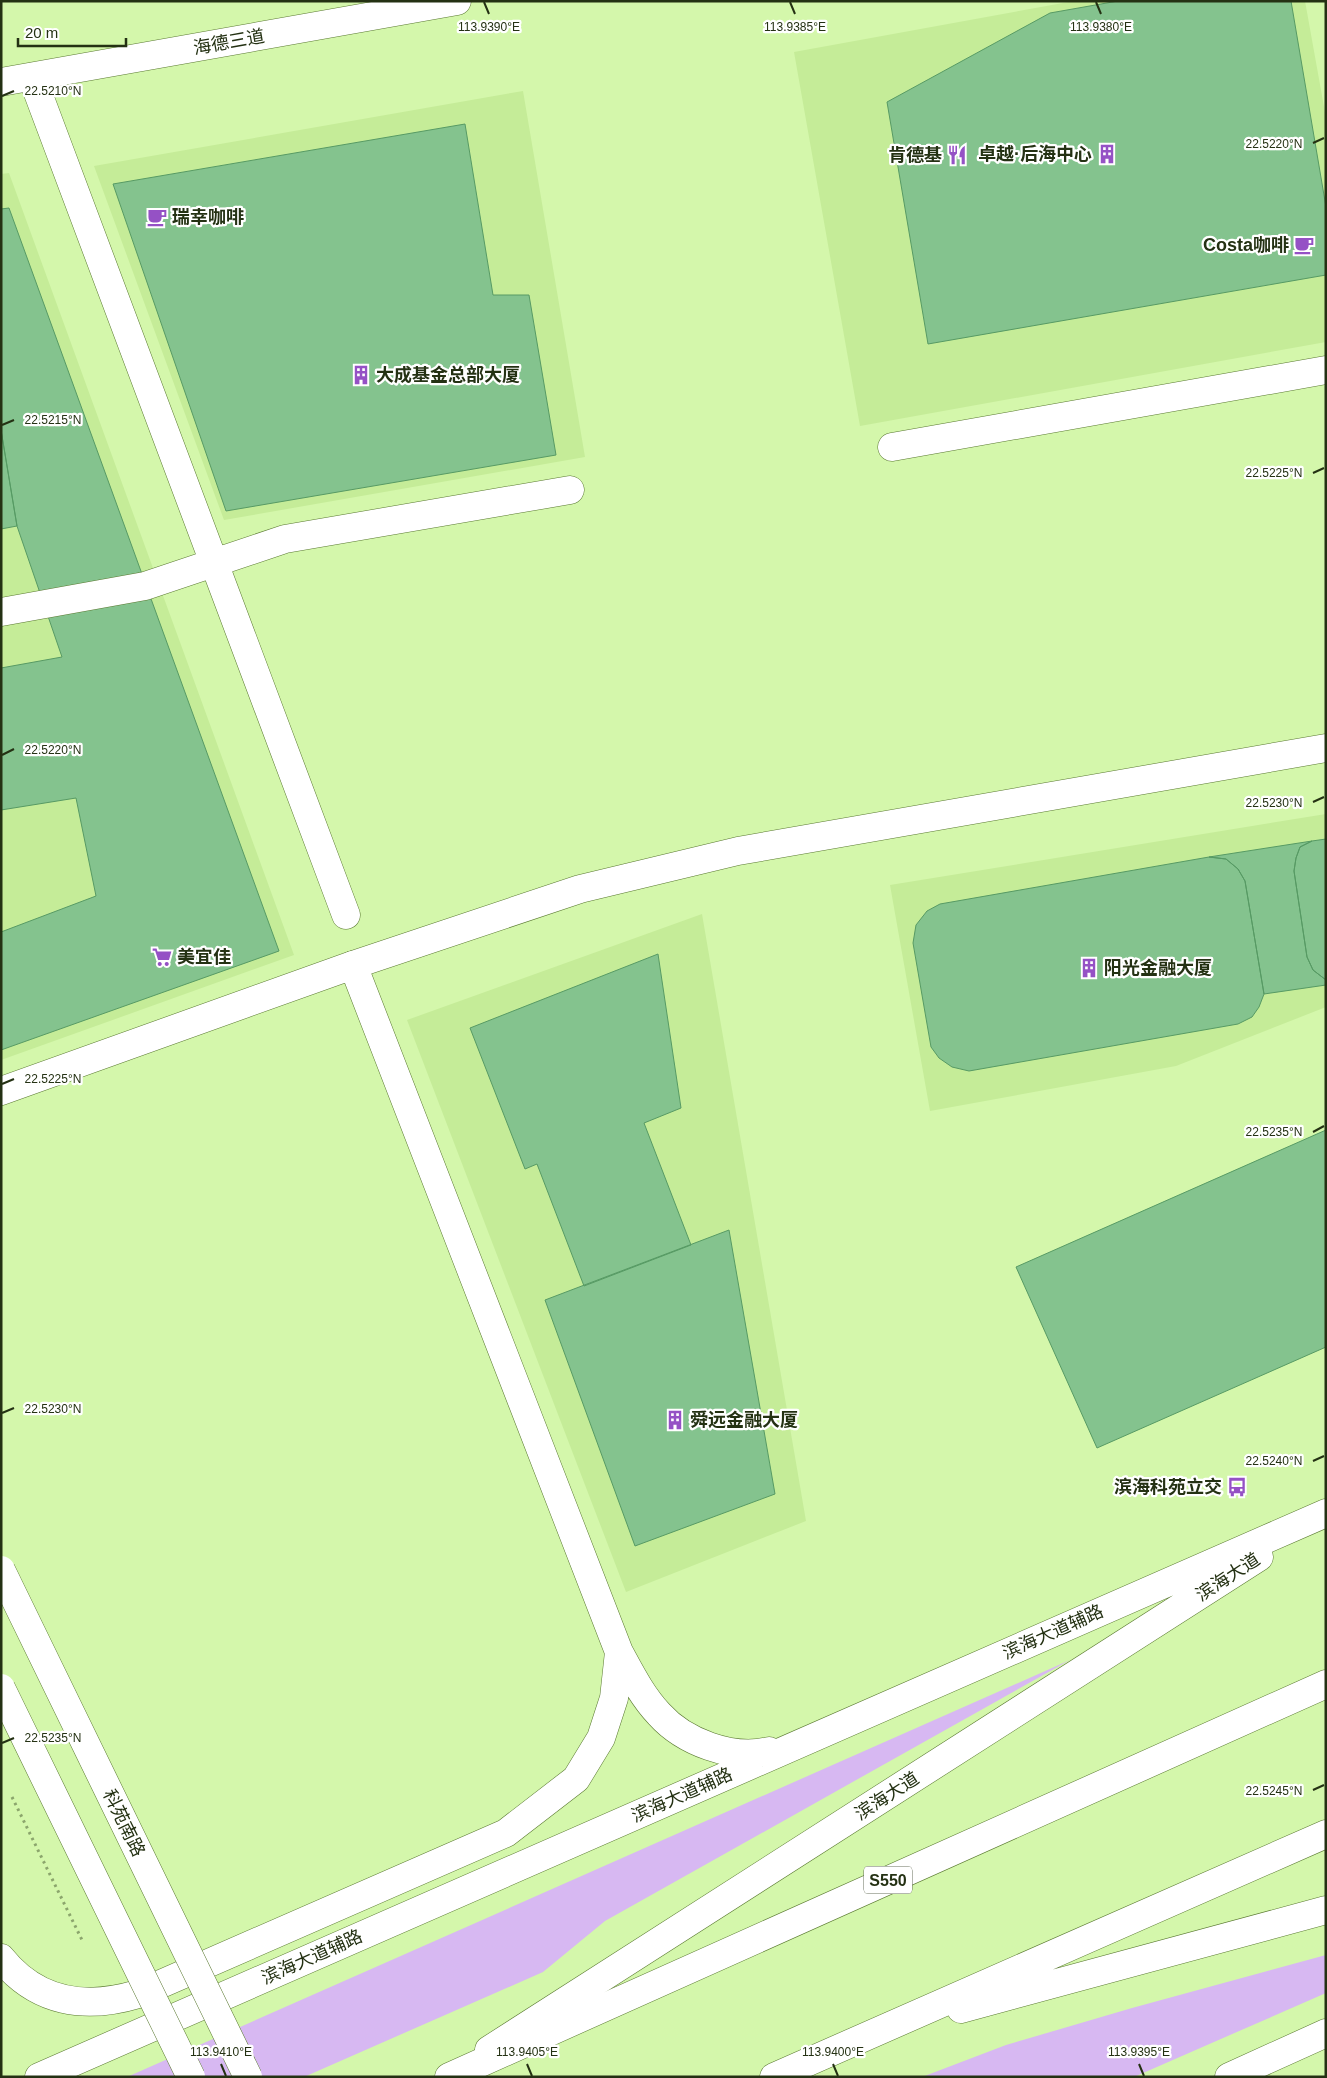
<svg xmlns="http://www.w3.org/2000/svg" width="1327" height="2078" viewBox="0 0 1327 2078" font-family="Arial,'Noto Sans SC',sans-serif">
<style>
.built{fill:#c5ec98}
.green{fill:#d7b8f2}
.building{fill:#84c38e;stroke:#579a64}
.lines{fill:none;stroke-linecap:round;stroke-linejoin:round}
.street-casing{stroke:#5a7931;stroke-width:29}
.secondary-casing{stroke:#5a7931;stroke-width:29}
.primary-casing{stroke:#5a7931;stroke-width:29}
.highway-casing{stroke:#5a7931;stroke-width:29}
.path{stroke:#8ba56c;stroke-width:3;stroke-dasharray:2.5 4;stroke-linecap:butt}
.street{stroke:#fff;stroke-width:28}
.secondary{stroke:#fff;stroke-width:28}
.primary{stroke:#fff;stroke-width:28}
.highway{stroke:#fff;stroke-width:28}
.primary-bridge-casing{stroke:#5a7931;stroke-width:29;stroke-linecap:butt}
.primary-bridge{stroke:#fff;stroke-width:28}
.ticks{fill:none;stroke:#243113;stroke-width:2}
.labels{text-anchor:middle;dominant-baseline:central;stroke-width:4.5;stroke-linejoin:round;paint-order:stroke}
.shield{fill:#fff;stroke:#666f5a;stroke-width:1}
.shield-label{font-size:16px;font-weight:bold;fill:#243113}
.street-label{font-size:18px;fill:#243113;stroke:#fff}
.poi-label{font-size:18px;font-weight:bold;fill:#243113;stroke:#fff;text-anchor:start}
.ticks-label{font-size:12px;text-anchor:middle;fill:#243113;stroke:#fff;stroke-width:4.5;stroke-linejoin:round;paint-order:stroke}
</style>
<rect width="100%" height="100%" fill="#d4f7ab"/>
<path class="built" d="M1074,1h231l21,117v224l-466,84 -66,-374z
M523,91l62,366 -361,63 -130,-354z
M9,173l285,782 -293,105v-886z
M1326,814v193l-150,59 -246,45 -40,-226z
M702,914l104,607 -180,71 -219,-572z"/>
<path class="green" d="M1070,1660l-465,261 -62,51 -239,105h-177z
M1326,1955v38l-192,84h-212l84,-32 126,-37z"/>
<path class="building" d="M1118,1h173l35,206v68l-398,69 -41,-242 163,-89z
M465,124l28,171h36l27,160 -330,56 -113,-327z
M9,208l270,743 -278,99v-118l95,-36 -20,-98 -75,12v-142l61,-11 -45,-131 -16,-96v-221z
M1,430l16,96 -16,3z
M1326,839v141l-13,-10 -6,-13 -13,-86 2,-13 4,-11 12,-6z
M1312,841l-12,6 -4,11 -2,13 13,86 6,13 13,10v5l-62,9 -19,-113 -7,-12 -12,-10 -17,-2z
M1209,857l17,2 12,10 7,12 19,113 -5,13 -7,10 -14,7 -269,47 -17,-4 -13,-9 -8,-11 -18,-104 3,-18 11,-14 13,-7z
M658,954l23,154 -37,15 47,122 -107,41 -47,-122 -12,5 -55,-141z
M1326,1130v217l-229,101 -81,-181z
M729,1230l46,264 -140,52 -90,-246z"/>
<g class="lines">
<defs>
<path id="street" d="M32,77l314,838
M892,447l434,-77
M1,612l144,-26 140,-47 285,-49
M353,965l227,-76 158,-38 588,-103"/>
<path id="secondary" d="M1,82l456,-81"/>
<path id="primary" d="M1,1091l352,-126 266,687c12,22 23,44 40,62 25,28 73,46 110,37
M1,1958c36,45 84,52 137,36l368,-161 70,-54 25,-41 13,-40 5,-46
M489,2050l770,-493
M39,2077l1287,-564
M1229,2077l97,-44"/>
<path id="highway" d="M961,2009l365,-99
M449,2077l877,-393
M774,2077l552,-243"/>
</defs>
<use href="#street" class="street-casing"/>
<use href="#secondary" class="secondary-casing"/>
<use href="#primary" class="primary-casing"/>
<use href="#highway" class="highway-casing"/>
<path class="path" d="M12,1797l70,143"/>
<use href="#street" class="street"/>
<use href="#secondary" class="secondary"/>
<use href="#primary" class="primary"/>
<use href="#highway" class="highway"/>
<defs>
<path id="primary-bridge" d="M1,1570l247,507
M1,1688l190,389"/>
</defs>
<use href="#primary-bridge" class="primary-bridge-casing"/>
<use href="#primary-bridge" class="primary-bridge"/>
</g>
<path class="ticks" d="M484,2l5,12M790,2l5,12M1096,2l5,12M2,96l12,-5M1313,143l11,-5M2,425l12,-5M1313,473l11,-5M2,755l12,-6M1313,802l11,-5M2,1084l12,-5M1313,1132l11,-6M2,1413l12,-5M1313,1461l11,-5M2,1743l12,-5M1313,1790l11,-5M221,2064l5,12M527,2064l5,12M833,2064l5,12M1139,2064l5,12"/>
<defs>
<symbol id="building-bare" viewBox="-9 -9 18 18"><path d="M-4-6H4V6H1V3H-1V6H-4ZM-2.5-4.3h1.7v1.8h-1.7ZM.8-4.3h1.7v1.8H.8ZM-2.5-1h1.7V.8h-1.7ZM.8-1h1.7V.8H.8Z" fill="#9551c5" stroke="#fff" stroke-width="2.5" paint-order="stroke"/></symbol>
<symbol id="restaurant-bare" viewBox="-9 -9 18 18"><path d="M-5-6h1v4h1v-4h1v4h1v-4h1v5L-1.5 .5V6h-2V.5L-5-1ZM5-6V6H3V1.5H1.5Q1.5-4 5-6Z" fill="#9551c5" stroke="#fff" stroke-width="2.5" paint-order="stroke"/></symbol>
<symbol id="cafe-bare" viewBox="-9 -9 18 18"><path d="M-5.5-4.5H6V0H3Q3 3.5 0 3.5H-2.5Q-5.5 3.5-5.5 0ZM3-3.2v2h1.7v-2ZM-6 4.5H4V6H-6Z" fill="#9551c5" stroke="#fff" stroke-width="2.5" paint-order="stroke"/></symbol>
<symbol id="supermarket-bare" viewBox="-9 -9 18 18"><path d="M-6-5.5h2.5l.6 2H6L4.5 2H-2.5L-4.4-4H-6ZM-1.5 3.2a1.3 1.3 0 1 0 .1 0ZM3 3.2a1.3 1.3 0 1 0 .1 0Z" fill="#9551c5" stroke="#fff" stroke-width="2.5" paint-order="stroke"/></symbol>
<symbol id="bus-bare" viewBox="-9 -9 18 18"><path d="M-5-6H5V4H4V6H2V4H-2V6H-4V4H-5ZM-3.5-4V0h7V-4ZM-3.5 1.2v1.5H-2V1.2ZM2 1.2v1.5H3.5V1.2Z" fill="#9551c5" stroke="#fff" stroke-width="2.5" paint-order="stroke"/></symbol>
</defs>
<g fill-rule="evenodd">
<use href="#building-bare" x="1093" y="140" width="28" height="28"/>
<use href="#restaurant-bare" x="943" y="141" width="28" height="28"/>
<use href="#cafe-bare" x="143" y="203" width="28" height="28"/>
<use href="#cafe-bare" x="1290" y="231" width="28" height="28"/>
<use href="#building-bare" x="347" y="361" width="28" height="28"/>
<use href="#supermarket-bare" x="148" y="943" width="28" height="28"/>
<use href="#building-bare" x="1075" y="954" width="28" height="28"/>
<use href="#building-bare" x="661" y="1406" width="28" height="28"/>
<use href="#bus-bare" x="1223" y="1473" width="28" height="28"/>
</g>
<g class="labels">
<rect class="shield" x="864" y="1866.5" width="48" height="27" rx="4"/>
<g class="shield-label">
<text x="888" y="1880">S550</text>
</g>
<g class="street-label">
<text transform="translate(229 42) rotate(-10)">海德三道</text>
<text transform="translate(1228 1577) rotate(-33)">滨海大道</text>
<text transform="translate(1053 1632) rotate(-24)">滨海大道辅路</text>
<text transform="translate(682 1795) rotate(-24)">滨海大道辅路</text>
<text transform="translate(887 1796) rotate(-33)">滨海大道</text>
<text transform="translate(124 1823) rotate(64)">科苑南路</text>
<text transform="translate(312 1957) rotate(-24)">滨海大道辅路</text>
</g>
<g class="poi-label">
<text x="1092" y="154" text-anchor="end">卓越·后海中心</text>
<text x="942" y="155" text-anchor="end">肯德基</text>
<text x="172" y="217">瑞幸咖啡</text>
<text x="1289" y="245" text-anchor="end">Costa咖啡</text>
<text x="376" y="375">大成基金总部大厦</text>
<text x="177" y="957">美宜佳</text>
<text x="1104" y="968">阳光金融大厦</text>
<text x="690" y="1420">舜远金融大厦</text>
<text x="1222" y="1487" text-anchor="end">滨海科苑立交</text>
</g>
</g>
<g class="ticks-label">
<text x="489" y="31">113.9390°E</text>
<text x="795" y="31">113.9385°E</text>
<text x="1101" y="31">113.9380°E</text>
<text x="53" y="95">22.5210°N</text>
<text x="1274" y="148">22.5220°N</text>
<text x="53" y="424">22.5215°N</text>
<text x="1274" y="477">22.5225°N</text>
<text x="53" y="754">22.5220°N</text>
<text x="1274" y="807">22.5230°N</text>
<text x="53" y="1083">22.5225°N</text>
<text x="1274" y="1136">22.5235°N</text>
<text x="53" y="1413">22.5230°N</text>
<text x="1274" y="1465">22.5240°N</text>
<text x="53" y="1742">22.5235°N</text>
<text x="1274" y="1795">22.5245°N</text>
<text x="221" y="2056">113.9410°E</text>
<text x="527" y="2056">113.9405°E</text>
<text x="833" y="2056">113.9400°E</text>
<text x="1139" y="2056">113.9395°E</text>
</g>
<rect width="1327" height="2078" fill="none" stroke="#243113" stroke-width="5"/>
<path d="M18 38v8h108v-8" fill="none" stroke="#243113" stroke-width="2.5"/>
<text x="25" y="38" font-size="15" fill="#243113" stroke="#ffffff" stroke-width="4" paint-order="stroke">20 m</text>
</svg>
